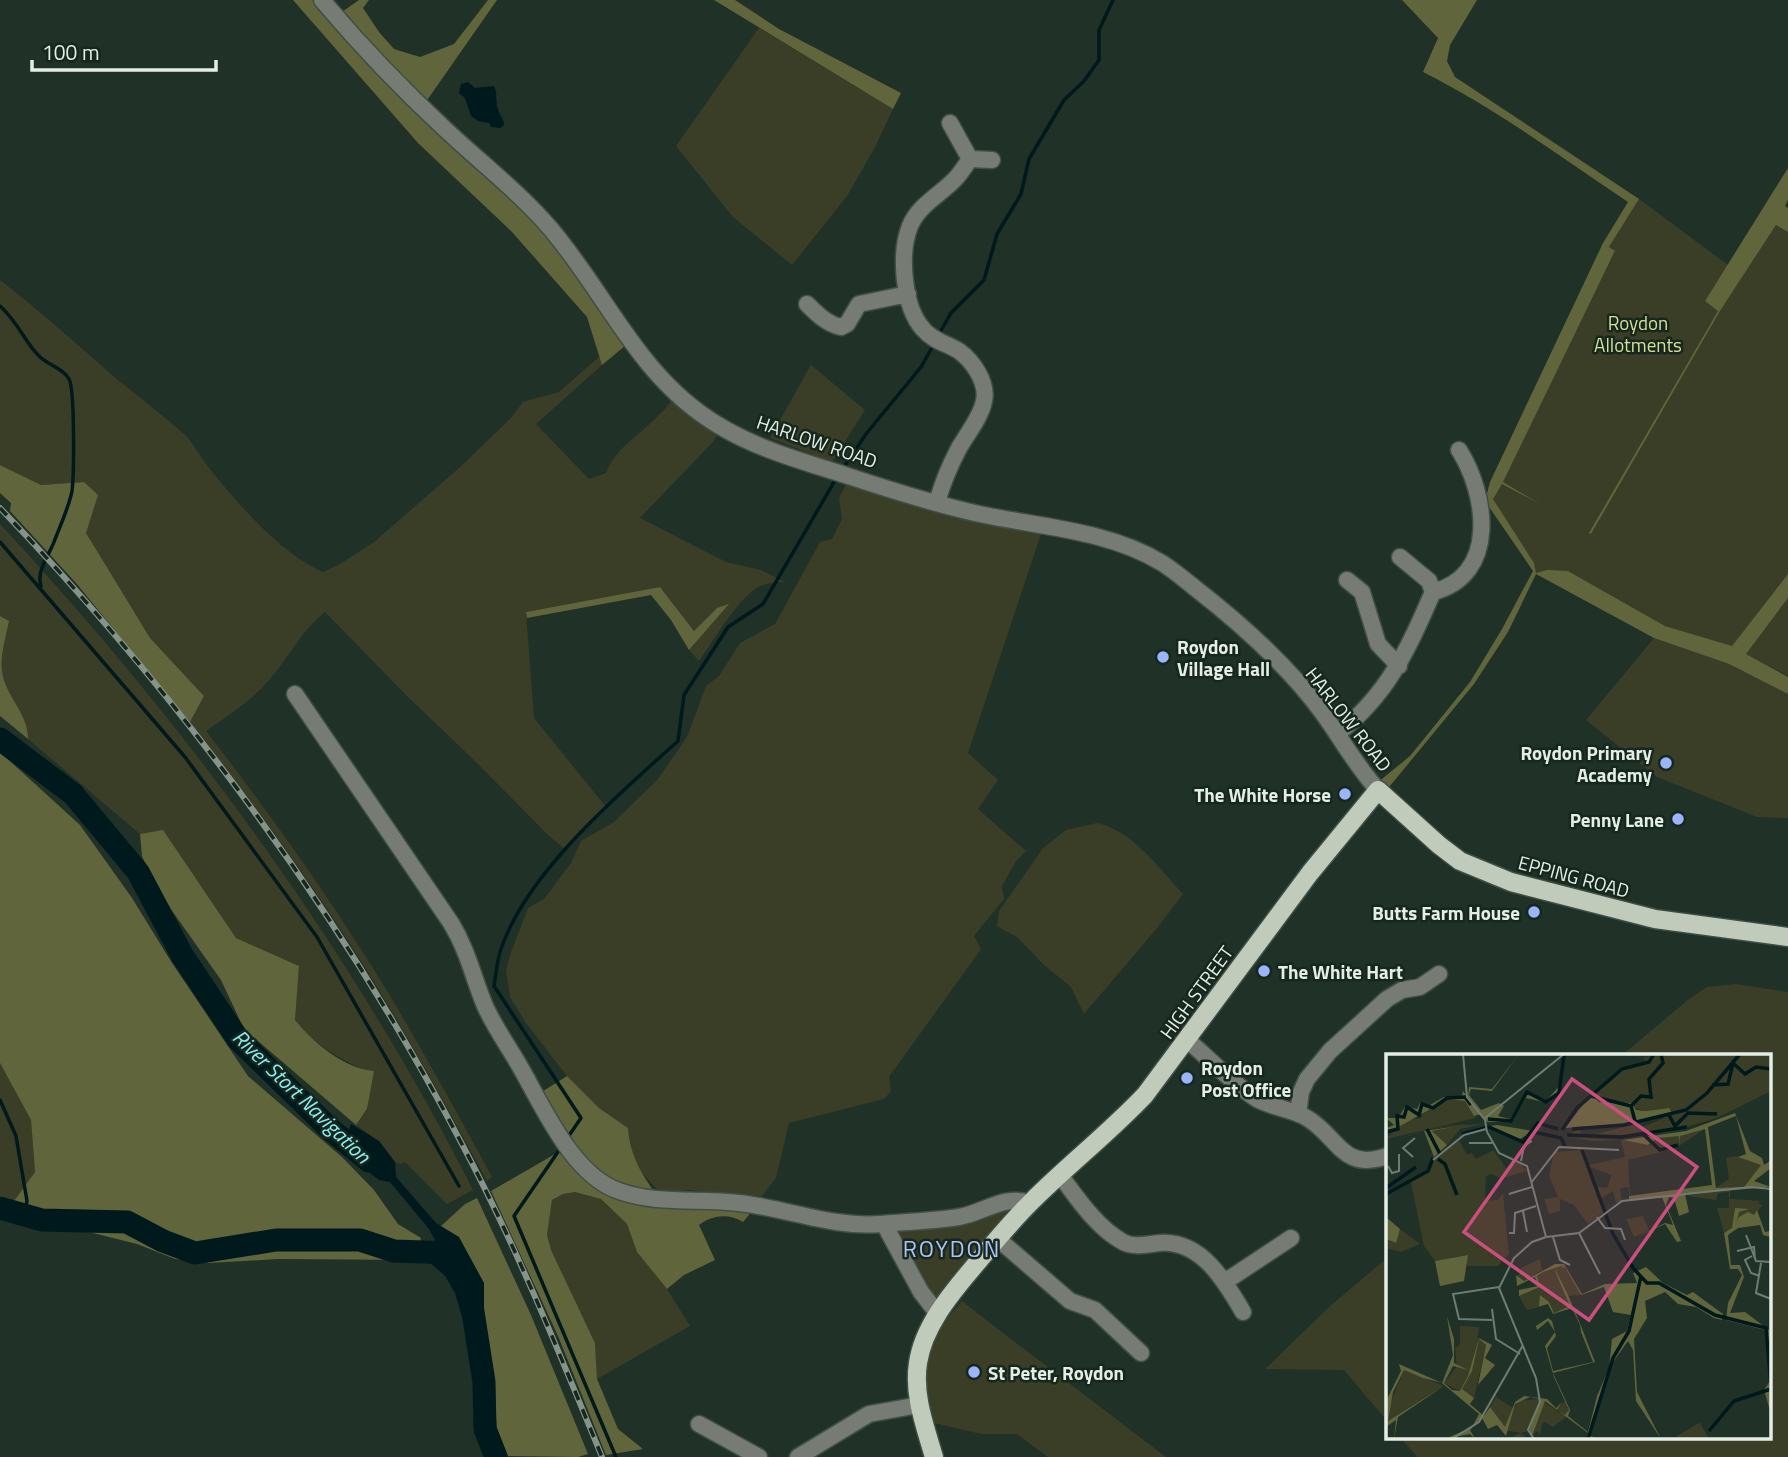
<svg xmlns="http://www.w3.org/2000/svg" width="1788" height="1457" viewBox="0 0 1788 1457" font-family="'Titillium Web',sans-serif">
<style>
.green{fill:#3b3e26}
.forest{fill:#61653b}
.water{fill:#00191c}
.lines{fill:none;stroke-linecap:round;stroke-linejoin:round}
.stream{stroke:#00191c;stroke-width:3.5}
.river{stroke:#00191c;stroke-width:23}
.minor-casing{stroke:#3f4f46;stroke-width:19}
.major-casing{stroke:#3f4f46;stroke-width:21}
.minor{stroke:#767b74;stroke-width:16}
.major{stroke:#c0cbbc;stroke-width:18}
.rail-casing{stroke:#86938b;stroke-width:6}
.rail{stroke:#16271d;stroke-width:3.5;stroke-dasharray:10;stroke-linecap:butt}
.poi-dot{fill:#9bb5fd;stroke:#16271d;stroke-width:2.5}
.labels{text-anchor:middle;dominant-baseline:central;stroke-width:5;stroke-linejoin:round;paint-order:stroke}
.park-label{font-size:19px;fill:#d6de97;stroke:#16271d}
.street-label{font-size:19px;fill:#e4eee7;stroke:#16271d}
.poi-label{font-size:19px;font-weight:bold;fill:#e4eee7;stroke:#16271d;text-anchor:start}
.water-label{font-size:21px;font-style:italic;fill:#8dedf5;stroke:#16271d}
.quarter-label{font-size:23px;letter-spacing:2px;fill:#aec2f8;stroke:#16271d}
.inset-river{fill:none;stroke:#00191c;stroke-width:3.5}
.inset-road{fill:none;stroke:#6e7d74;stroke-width:2}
.view{fill:#ca4e7e;fill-opacity:0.15;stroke:#ca4e7e;stroke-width:3.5}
.inset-edge{fill:none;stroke:#e4eee7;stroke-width:3.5}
</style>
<rect width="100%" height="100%" fill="#203127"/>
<path class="green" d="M759,28l134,81 -19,40 -27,47 -55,69 -59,-48 -57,-71z
M1639,199l89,66 -23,36 14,9 -129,223 1,1 129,-223 56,-86 12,7v342l-56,72 -67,-20 -97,-55 -32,3 -43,-75 122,-247 -6,-5z
M0,280c41,32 79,66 118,100 22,18 45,35 66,54 9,8 15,21 22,30 28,36 76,91 117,108l17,-8 34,-22 85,-74 52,-50 12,-16 36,-10 41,-36 2,9 -66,59 53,55 17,-6c11,-27 34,-38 53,-58 6,-5 10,-12 15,-17l47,32 -9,13 -72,75 86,44 35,8 24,12c-9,0 -19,1 -27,5 -23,15 -43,52 -59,74l-10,-11 35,-42h-7l-23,23 -34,-44 -134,25 8,106 72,89 -41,42 -17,-14 -70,-71 -70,-67 -83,-85c-23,18 -36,45 -55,67 -17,21 -42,36 -64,52 56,72 109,146 158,223 46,72 87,148 128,223l-5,4c-39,-72 -78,-143 -121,-212 -54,-86 -114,-168 -176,-247l14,-26 -54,-58 -45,-71 -19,-34 -2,-51 -43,3 -41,-20z
M811,365l54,45 -33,52 -62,-24z
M849,478l123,38 69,18 -73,219 30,27 -20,29 48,42 -10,10 -14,25 2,13 -30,37 7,13 -92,128 2,14 -7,8 -95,24 -13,55 -14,18 -75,-6 -25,4c-22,-22 -32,-34 -34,-66l-29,-20 -32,-32 -41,-53 -16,-26 -4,-27 4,-15 18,-47 16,-9 27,-36 10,-22 33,-19 44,-43 29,-42 19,-51 13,-10 21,-33 35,-19 45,-82 12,-3 10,-20 -3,-21z
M0,524c186,200 349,422 473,666l-26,14 -42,-42 -5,2 -5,-2 -16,-21 -23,-16 12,-16 -4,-39c-29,-14 -49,-25 -69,-50l4,-54 -63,-28 -73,-107 -23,3 -112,-95c1,-25 -23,-43 -26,-67 -2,-15 4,-36 6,-51l-8,-5z
M1788,598v78l-42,-22z
M1654,638l75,26 59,30v124l-31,-1 -100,-40 -71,-57z
M1097,823c35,7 62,45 86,71l-25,33 -74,87 -13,-27 -27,-22 -26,-27 -21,-12 2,-15 44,-63 23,-18z
M1736,984l52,8v465h-371l-16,-19h368v-382h-148l68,-57 18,-12z
M0,1063l31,57 4,52 -24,33 -11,-3z
M576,1192l25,7 26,25 10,28 30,37 23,37 -93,53 -2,-36 -44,-93 -4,-15 5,-35 11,-6z
M1009,1206l1,2 -65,78 -10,16 -41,-69 2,-7z
M1387,1258v163l-43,-51 -79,-1 64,-62z
M962,1301l28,22 176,134h-118l-31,-23h-36l-47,-11c-18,-51 -9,-82 28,-122z"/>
<path class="forest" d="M293,0h29l14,16 23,-16h10l-6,8 16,24 15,17 26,8 34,-13 34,-44h9l-74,106 126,121 82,114 -29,24 -15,-48 -75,-85 -94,-89z
M714,0h21l44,29 122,64 -8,16z
M1402,0h75l-27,45 -3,16 8,16 184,122 -30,48 6,4 -112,231 37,22 -38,-20 -9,15 41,64 2,10 11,-3 21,1 97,55 67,20 56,-72v24l-42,56 42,23v17l-59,-30 -75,-26 -118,-64 -28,58 -34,52 -89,108 -8,-9 33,-27 60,-74 32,-53 31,-58 -48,-70 5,-19 113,-239 25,-41c-67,-45 -133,-94 -205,-130l15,-34z
M1788,168v32l-3,6 3,2v24l-12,-7 -56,86 -129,223 -2,-1 129,-222 -13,-10z
M0,465l41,20 43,-3 14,13 -12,38 64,105 54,58 -14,26 -114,-139 -66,-72 1,-8 -11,-10z
M660,587l34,44 23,-23 12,-4 -40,46 -18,-30 -20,-25 -124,23 -1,-6z
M0,616l9,5c-3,15 -9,35 -7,50 3,25 27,43 26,68l-28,-23z
M0,752l80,73 52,73 40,65 76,113 94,81 32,33 24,34 23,14 -5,22 -138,-1 -69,4 -34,-4 -38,-15 -56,-14 -70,-7v-18l24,-33 -4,-52 -31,-57z
M163,830l73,108 63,28 -4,54c19,23 48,48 79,51l-7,38 -11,16 -112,-96 -23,-49 -65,-92 -14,-32 -2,-22z
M567,1076l32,32 29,20c2,30 16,49 32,72l98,4 -15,18c-14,-9 -31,-7 -44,3l16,35 -31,15 -17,14 -30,-37 -10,-28 -26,-25 -26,-7 -12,2 -11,6 -5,35 4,15 44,93 2,36 21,50 25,20 -37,6 -48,-119 -67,-145 83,-48 -34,-50z
M477,1198l54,117 57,139 -10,3 -70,-1 -11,-27 -4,-47 -9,-53v-46l-44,-56 25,-23z"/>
<path class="water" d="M468,82l7,6 19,-2c4,8 1,15 4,23 1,7 6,8 6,16l-4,3 -9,-1 -2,-4 -11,-2 -7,-5 -6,-18 -6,-5 2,-9z
M351,1124l28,17 16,21 1,15 40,46 23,14 25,46v46l-18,1 -11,-37 -10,-17 -18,-16 8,-20 -6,-11 -39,-47 -11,-2 -38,-30z"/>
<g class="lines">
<path class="stream" d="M0,306c18,16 24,35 39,50 9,9 24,12 30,23 6,11 5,96 3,112 -3,16 -12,35 -18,51 -5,13 -18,29 -13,44
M939,334l12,-21 33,-33 13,-46 24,-40 8,-35 35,-59 20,-19 15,-21v-30l14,-30
M842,470l24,-36 55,-67 13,-23
M0,542l185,215 132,180 142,249
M0,1100l16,36 11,65 -3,14
M568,1137l13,-19 -87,-132c2,-12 3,-26 7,-37 26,-77 118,-155 177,-208l6,-46 44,-68 35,-23 74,-127
M562,1146l-48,70 102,241"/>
<path class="river" d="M0,739l73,55 65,78 44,83 56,84 92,90 39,32
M0,1208l42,12 85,2 36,19 32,12 81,-13h84l34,11 59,2
M471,1299l13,83 1,47 11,28"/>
<defs>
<path id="minor" d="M322,0c38,45 80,89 123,129 35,33 74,63 105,99 58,68 89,150 168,197 39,24 84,36 127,50 45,15 92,30 139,40 58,12 126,16 178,48 11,7 22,16 33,25 45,35 93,78 127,124 19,26 34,54 56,78
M950,123l20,36
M970,159l22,1
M807,304c10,10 20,20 34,23l6,-3 12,-20 49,-10
M937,503c5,-19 13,-38 22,-55 8,-14 22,-31 25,-47 4,-18 -11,-40 -25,-50 -13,-8 -26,-10 -36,-22 -20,-22 -24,-76 -13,-103 9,-22 32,-32 47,-49 5,-6 9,-12 13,-18
M1400,557l29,24 4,11
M1347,580l15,12 16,52 21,22
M295,694l156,229c17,28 22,54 34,83 9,20 23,40 34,59 24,41 53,110 100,126 39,14 80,7 120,12 47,5 94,25 141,21 26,-2 53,-3 79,-7 24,-4 46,-23 70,-14
M1337,734c51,-39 71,-85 96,-142 66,-17 54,-98 26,-142
M1187,1040c21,17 48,46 70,59 16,9 35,10 50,19 31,18 35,54 80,38
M1298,1114l3,-22 6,-13 23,-28 57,-52 15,-9 18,-3 19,-13
M1060,1175c17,23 37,53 63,67 11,6 25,2 37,1 41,-3 65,38 83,69
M884,1224l37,68 17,22
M998,1239l72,62 25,9 46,43
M1226,1281l65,-43
M699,1424l60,33
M798,1457l71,-43 50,-9"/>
<path id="major" d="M934,1457c-9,-31 -21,-62 -16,-94 5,-35 31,-67 53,-93 19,-23 39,-47 60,-68 37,-37 78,-69 114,-107l165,-222 68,-83 61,55 21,16 51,21 144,37 133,18"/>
</defs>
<use href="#minor" class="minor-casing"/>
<use href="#major" class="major-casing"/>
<use href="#minor" class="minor"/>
<use href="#major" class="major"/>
<defs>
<path id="rail" d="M0,508c180,188 342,407 463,638 53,100 96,206 139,311"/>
</defs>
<use href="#rail" class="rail-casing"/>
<use href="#rail" class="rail"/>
</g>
<g class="poi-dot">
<circle cx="1163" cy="657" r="7"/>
<circle cx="1666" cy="763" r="7"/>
<circle cx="1345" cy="794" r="7"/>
<circle cx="1678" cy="819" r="7"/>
<circle cx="1534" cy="912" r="7"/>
<circle cx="1264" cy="971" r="7"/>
<circle cx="1187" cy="1078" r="7"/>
<circle cx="974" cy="1372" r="7"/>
</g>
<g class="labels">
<g class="park-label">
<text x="1638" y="322">Roydon<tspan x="1638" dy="22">Allotments</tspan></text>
</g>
<g class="street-label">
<text transform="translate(817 441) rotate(19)">HARLOW ROAD</text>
<text transform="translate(1349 719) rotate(52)">HARLOW ROAD</text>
<text transform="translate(1574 876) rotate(15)">EPPING ROAD</text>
<text transform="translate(1196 992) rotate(-54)">HIGH STREET</text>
</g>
<g class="poi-label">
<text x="1177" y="646">Roydon<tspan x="1177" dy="22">Village Hall</tspan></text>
<text x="1652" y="752" text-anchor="end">Roydon Primary<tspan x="1652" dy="22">Academy</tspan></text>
<text x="1331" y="794" text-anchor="end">The White Horse</text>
<text x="1664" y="819" text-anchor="end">Penny Lane</text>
<text x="1520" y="912" text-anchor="end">Butts Farm House</text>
<text x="1278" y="971">The White Hart</text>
<text x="1201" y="1067">Roydon<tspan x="1201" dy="22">Post Office</tspan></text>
<text x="988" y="1372">St Peter, Roydon</text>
</g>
<g class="water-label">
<text transform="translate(302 1096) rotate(44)">River Stort Navigation</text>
</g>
<g class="quarter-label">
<text x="952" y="1248">ROYDON</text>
</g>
</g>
<g transform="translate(1386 1054)">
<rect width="385" height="385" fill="#203127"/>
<path d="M258,0l2,4 7,-4h118v37l-52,26 -53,16 -62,5 -38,-2 13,-7 3,5h14l36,-9 13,1 26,-11 -5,-7 -20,3 -52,-12 -1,-4 29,-25 23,-7zM62,45l18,2 10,17 -90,21 19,-19 16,-2 4,-8zM99,70l-25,5 -13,16 -15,-14 27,-5 -29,3 -44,14 42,-14 28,-4zM319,75l-31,20 -46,11 2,37 -2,-10 -8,1 2,13 -6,2 -3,-12 -13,8 -2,-12 9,1 5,-13 -22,-8 7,29 8,15 -17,13 -14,-19 -14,-6v12l-11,3 -5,-15 14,-2 -9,-21 5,-24 26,-2 9,15 36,-8 -4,-17 -28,1 -27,-4 57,3 27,5 8,-7zM73,86l8,15 5,-2 4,6 18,-9 13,20 11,-9 9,10 -26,8 -9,-5 -6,2 -1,25 13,-1 5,-7 6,61 -11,12h-31v-11l-32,6 -11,-15 -14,-68 20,-6 4,-12zM351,102l24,9 -17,22 -14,4v8l34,2 -6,1 4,4 -8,9 -17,8 2,-15 -8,23 -7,2 -7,-25h12v-16l-11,1 -2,7 -29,-4 35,-7 -7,-1 14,-9 -3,-21zM257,162l6,14 -15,7 -8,-18zM14,175l20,15 -19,8 -15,-4v-9l9,4zM154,205l2,11 -18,11 -7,-2 4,-11zM170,210l8,1 17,30 -14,1 4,10 -17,7 -5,-11 -22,8 -8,-14 21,-9 -3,-11zM74,272l19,1 -2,16 2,-4 7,6 -12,53 -13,-8 10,8 -1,6 -12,-9 2,-4 -16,-8 13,-17 -2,-18 5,-3zM18,316l40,16 -58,36v-19l4,1zM110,343l17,11 5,-7 22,-2 24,17 -7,-7 8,-8 4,9 -2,6 -14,11 -8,-5 -3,2 -2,11 -3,-4 -5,5 -4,-5 -7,2 7,6h-21l14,-6 -16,-3 -15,-23zM314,369l9,16h-37l25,-15z" fill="#3b3e26"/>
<path d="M133,0l-27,37 -21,-2 -2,6 12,15 18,-7 5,3 -6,10 12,3 15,-25 21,7 14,-16 -1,9 -11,9 -22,-5 -14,24h-25l-19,-25 1,-10 23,2zM77,37l18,23 -7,2 -9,-15 -17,-2 -62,35v-6l8,-3 -8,-7h12l7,-11 12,2 3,-6 8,3 16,-9 17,1zM205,40l8,8 33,1 4,7 10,1 23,-3 3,5 -51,11 -56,4zM349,59l15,38 12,7 2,7 6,-4 1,-14v21l-17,13 17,6 -86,7 4,18 -10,4 -5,-18 -5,-1 -3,8 15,36 -4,1 -12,-18 -30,14 30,-15 8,2 -11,-28 -33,3v-4l83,-11 -7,-56 -25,7 -1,9v-9l-21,2 -10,7 -25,-5 63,-9zM350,62l10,38 -8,3 23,8 -17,22 -28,1 -8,-61zM73,72l-27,5 15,14 -13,12 -10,-26zM104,72l7,-1 36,6 -13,8zM349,154l14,1 -10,3 -2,10 2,-5 9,-5 6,3 3,-5 8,22 5,-1 1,-8v14l-8,-2 -3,-10 -22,3 -10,7 3,30h9l4,12 -14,36 15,-1 24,18 2,84 -7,-24 6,-9 -5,-51 -39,-10 2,-17 14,-28 -4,-6h-8l-6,-36 8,-5zM0,163l14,12 -4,14 -10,-4zM159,184l10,26h9l18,30 23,-10 32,-1 -4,-10 13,-6 17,16 24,12 6,-3 30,22 -1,6 -8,-2 -18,-11 -18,-3 -13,-12 -20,9 2,17 -13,21 3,53 24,47 -25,-38 -3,-51 -5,-9 -15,21 -22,61 -2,12 8,4h-10l1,-6 -43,-32 -13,35 -3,-4 11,-33 -10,-2 -15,7 -9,32 -9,-11 -9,4 -6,-11 -12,12 5,9 -5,-5 -25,5 27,-12 7,-13 -37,-31 -19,-5 -19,-8 -11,22 -5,29 56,-35 -46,31 -4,22 2,-19 -10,7v-26l15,-30 -2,-7 43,19 11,-28 -6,-39 7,23v24l14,7 -15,-4 -9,17 8,7 8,1 8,-15 11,-38 13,7 -7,13 10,7 -17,20 8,-40 -7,-6 -7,32 -10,18 12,9 -4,6 14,12 6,-9 15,20 10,-25 9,-6 23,3 9,9 6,-6 -5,8 8,5 4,-5 -15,-33 -9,-31 10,-14 -7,-11 -11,9 -1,-4 12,-8 4,3 4,15 -9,12 6,23 40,-9 -12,-30 -1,-7 -8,-17 -19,6 -5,-10 -21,6 12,-4 1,-11 9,7 5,11 16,-7 -15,-35 5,-2 -4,2 12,24 13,31 14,36 -42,11 17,37 -2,6 20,16 9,-36 12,-28 3,-29 15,-8 4,-16 -18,-3 -9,-25 -23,8 -16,-28 -4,1 3,-3 -21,7 -6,4 3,11 -21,9v-6l19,-4 -3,-9 -18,9 -1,-11 8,6 31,-17zM82,201l-4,26 -24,5 -5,-25z" fill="#61653b" fill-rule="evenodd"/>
<path class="inset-river" d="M326,31l16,-1 5,-21 12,11 11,-7 15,2M205,42l40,10 4,15M245,52l10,-10 10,1 -2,-18 14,-16 -2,-9M283,61l6,11 13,-13 29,1M102,65l23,2 16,-29 19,10 13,-9 5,-38M41,75l13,25M186,75l52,-4 62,-15 21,-17 33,-39M176,76l15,-22 45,-39 27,-7 5,-8M0,78l12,-3 -1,-13 7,1 3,-10 12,8 3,-11 11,4 14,-10 18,-1 6,8M148,78l27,6 4,8M76,80l27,-7 34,15 15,-19 20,6M181,81l54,2 66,-10M258,81l16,15 18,-5M196,96l31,84 20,34 14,15h12l56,32 51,13 5,58M52,105l7,5 12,31M0,134l30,-21M0,140l42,-23 5,-13M323,377l25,-30 37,-12M202,385l25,-81 16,-27 12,-55"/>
<path class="inset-road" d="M77,0l4,43 18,23 2,12 12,21 28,13 19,71 -14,5 -18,16 -15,30 37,90 4,24 -12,28 6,9M99,64l79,-64M83,89h23M27,103l-10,-9 12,-10M47,106l31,-25 22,-6M135,107l3,-15 8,-5M2,112l4,7 7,-2v-17M145,129l28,-36 60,3M123,140l23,-7M137,157l4,21M211,163l8,11 16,1 4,11M123,179h5l1,-20 21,-7M193,179l21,41M360,181l10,26 15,1M160,183l33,-4 43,-32 129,-14 20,2M167,183l7,23 10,5M351,197l17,-4 1,12M366,202l-7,4 6,13 9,3M375,209l-5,30 15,6M106,255l4,30 24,15M106,266l-33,-1 -6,-25 46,-7M66,385l27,-17 44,-77"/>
<path class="view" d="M186,25l125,88 -108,153 -125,-88z"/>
<rect width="385" height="385" class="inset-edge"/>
</g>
<path d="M32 60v10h184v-10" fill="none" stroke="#e4eee7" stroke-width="3.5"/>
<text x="42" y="60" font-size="21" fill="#e4eee7" stroke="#16271d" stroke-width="5" paint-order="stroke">100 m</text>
</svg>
